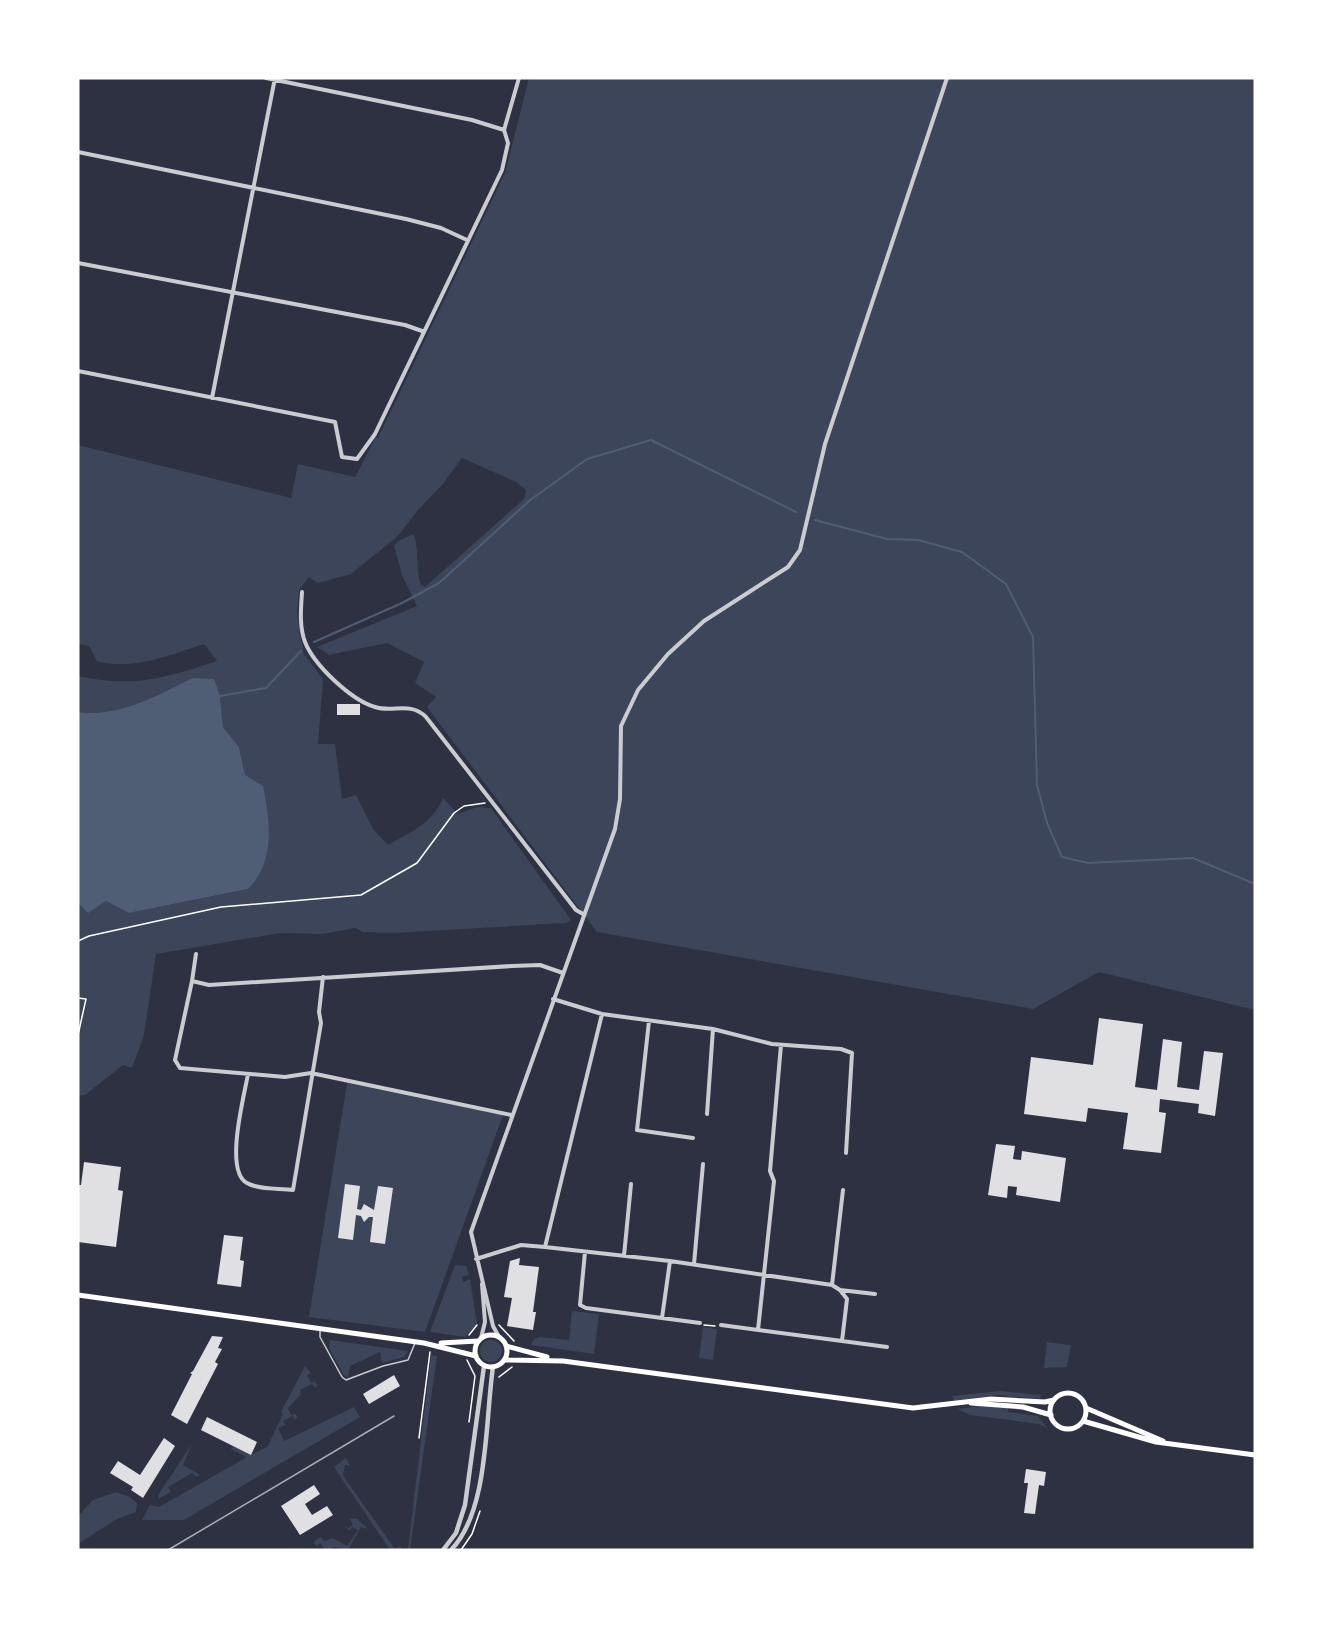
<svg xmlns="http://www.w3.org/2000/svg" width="1333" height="1628" viewBox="0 0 1333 1628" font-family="'Zilla Slab',serif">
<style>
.green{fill:#3c4559}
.water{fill:#4f5d75}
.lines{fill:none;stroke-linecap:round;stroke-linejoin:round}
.stream{stroke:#4f5d75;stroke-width:2}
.building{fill:#e0e0e3}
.path{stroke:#fff;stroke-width:1.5}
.service{stroke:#caccd0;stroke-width:1.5}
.minor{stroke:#caccd0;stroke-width:4}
.tertiary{stroke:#caccd0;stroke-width:4.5}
.secondary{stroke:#fff;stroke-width:5}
.tram{stroke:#abadb3;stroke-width:1.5}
</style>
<rect width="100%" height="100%" fill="#2d3142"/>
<path class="green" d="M529,78h726v932l-156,-38 -66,37 -436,-77 -170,-225 9,-10 -21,-14 9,-21 -37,-19 -58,12 -12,-8 100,-41 -15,-31 -8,-29 4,-5 15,-7c7,12 2,35 8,51l4,2 99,-88 2,-9 -10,-8 -54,-24 -20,27 -24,25 -20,26 -47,38 -33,9 -9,-6 -10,13 -2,22 3,23 4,19 19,25 -5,65h17l7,55 14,-4 17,34 15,16c23,-13 45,-22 55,-47l15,16 19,-7 14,1 80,112 -5,3 -172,10 -31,-1 -8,-4 -32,6 -43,-1 -124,21 -12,81 -12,33 -9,-3 -38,30 -7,1v-193l10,9 18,-11 23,12 119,-24 -3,-114 -6,-28 -16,-20 -3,-31 -28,-18c-33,17 -76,40 -114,34v-36c55,12 88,2 139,-15l-13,-17c-34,11 -71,27 -107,17l-8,-15 -11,-2v-199l213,53 7,-34 57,13 21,-40 2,1 127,-265z
M347,1083l156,32 -78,217 -116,-15z
M455,1265l11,1 3,9 -7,2 1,5 7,-3 7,45 -12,13 -35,-5z
M572,1311l27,3 -5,40 -63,-9 3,-6 6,-2 29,3z
M703,1327l14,2 -4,31 -14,-2z
M330,1340l78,11 -4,6 -22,6 -2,-11 -30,14 -2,11 -4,-2 -15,-27z
M480 1351a11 11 0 1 1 22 0a11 11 0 1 1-22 0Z
M1047,1342l24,3 -4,22 -23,1z
M431,1355l6,1 -27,194h-2z
M305,1366l6,7 -4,2 4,8 4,-2 2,5 -2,2 -3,-4 -12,6 1,4 -13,14 3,7 5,-1 1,3 -2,3 -2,-4 -10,5 2,4 -7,3 6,13 70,-34 6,10 -176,103h-42l8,-15 9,2 88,-50 -16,-8 2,-3 18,9 17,-9 15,-32 -2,-2z
M1001,1391l40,4 -1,4 -43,-4 -43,6 -2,-5z
M981,1406l27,2v4l30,4 9,12 -8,-4 -69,-9 -13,-6z
M192,1444l-9,21 17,10 -3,2 -5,-4 -24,14 3,5 -13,7v-4z
M346,1458l4,8 -5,-1 -2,11 52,73 5,-3 2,4h-12l-56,-83z
M116,1492l14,5 7,6 -1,9 -21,8 -37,24v-28l15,-16z
M356,1518l12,11 -7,-2 -13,23 -12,-3 -11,3 -5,-7 -3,3 -3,-2 1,-4 6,-3 3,4 9,-3 14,8 11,-16 -6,-3 -2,4 -8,-7 6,4 5,-3 -3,-6z"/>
<path class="water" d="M192,678l22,1 6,17 3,31 16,20 6,28 18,11c7,34 13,76 -15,103l-119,24 -23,-12 -18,12 -10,-10v-191c38,6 81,-17 114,-34z"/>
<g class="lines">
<path class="stream" d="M815,520l72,19 31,1 44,12 44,32 27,53 4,148 10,38 15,34 26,6 105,-5 62,26
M314,642l88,-39 37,-20 90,-82 58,-42 64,-19 145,72
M220,696l46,-8 35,-37"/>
</g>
<path class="building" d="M337,704h23v11h-23z
M1099,1018l44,6 -8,63 22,3 6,-51 19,3 -5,45 22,3 5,-39 19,2 -8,63 -17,-3 1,-9 -39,-5 -1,13 7,1 -5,40 -38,-4 5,-36 -40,-5 -2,14 -62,-8 7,-57 62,8z
M996,1144l19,2 -2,13 8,1 1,-9 44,7 -6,44 -44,-7 1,-8 -9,-1 -1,12 -19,-3z
M84,1162l37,5 -3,23 5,1 -7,56 -38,-5v-57h3z
M345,1184l15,2 -3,23 4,1 3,-6 10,6 4,-24 15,2 -8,56 -15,-2 3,-25h-4l-5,5 -3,-6 -5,-1 -3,25 -15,-2z
M224,1235l19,2 -3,23 4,1 -3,26 -24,-3z
M520,1258l-1,7 20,2 -6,45h3l-3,18 -26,-4 5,-28 -8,-1 6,-36z
M212,1336l11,1 -5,11 4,1 -7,13 3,2 -31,60 -16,-9 21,-41 -2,-1 3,-2z
M394,1375l6,11 -31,18 -6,-10z
M207,1417l50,25 -6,13 -50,-25z
M164,1438l11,8 -32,52 -12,-8 2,-3 -23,-14 8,-12 22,14z
M1026,1469l20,3 -2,14 -5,-1 -4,29 -11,-1 4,-30h-4z
M314,1485l6,9 -15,10 7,11 15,-9 6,9 -33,20 -19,-29z"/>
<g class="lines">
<path class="path" d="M78,941l11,-5 132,-29 140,-12 56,-32 37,-50 10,-7 21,-3
M78,998l8,1 -8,36
M499,1325l15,16
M704,1325l11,1
M469,1335l8,-10
M467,1360l8,16 -6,46
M499,1377l13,-10
M419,1438l11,-86
M461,1550l11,-16 8,-23"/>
<path class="service" d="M320,1330v7l22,40 4,3 37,-14 25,-6 7,-17"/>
<path class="minor" d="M266,78l206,42 32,10
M78,152l328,67 35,9 26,12
M78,263l327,62 17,6
M78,371l257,51 7,35 15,2 18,-25 127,-264 6,-27 -4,-13 15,-52
M212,398l63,-320
M302,592c-1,16 -3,34 3,50 9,23 46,58 70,65 18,6 35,-6 51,10l150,193 7,4
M192,981l4,-27
M553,999l49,15 111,15 59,15 69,5 11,4 -6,100
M649,1021l-12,109 56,8
M248,1074c-4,23 -24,97 -1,109 11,7 33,5 46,7l28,-167 -2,-11 4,-35
M707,1114l6,-85
M511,1115l-200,-42 -26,4 -105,-9 -5,-8 17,-79 17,4 303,-19 28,-1 23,8
M545,1247l57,-233
M585,1252l-5,53 6,3 114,15
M624,1256l7,-72
M476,1259l45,-14 24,2 125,14 162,24 8,5 35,4
M694,1264l9,-100
M832,1285l11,-95
M662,1318l8,-57
M721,1325l121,16 5,-42 -7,-9
M758,1330l16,-149 -4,-10 11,-126
M499,1337l-6,-11 -22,-94 144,-403 5,-30 1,-73 17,-36 30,-36 36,-33 84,-54 12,-17 25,-106 122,-366
M481,1338l4,-16 -3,-38
M842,1341l45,6"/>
<path class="tertiary" d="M443,1550l13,-17 9,-28 19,-139
M451,1550c38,-39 34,-129 42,-183"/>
<path class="secondary" d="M78,1295l346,48 52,13
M475 1351a16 16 0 1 1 32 0a16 16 0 1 1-32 0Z
M441,1343l37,-2
M506,1346l41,11
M505,1360l58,1 350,47 78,-9 54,3 9,-2
M1050 1411a18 18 0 1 1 36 0a18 18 0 1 1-36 0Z
M971,1403l52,4 28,8
M1086,1408l77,33
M1083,1421l73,21 99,13"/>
<path class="tram" d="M168,1550l226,-134"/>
</g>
<rect width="1333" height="1628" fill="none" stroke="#ffffff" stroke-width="159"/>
</svg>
